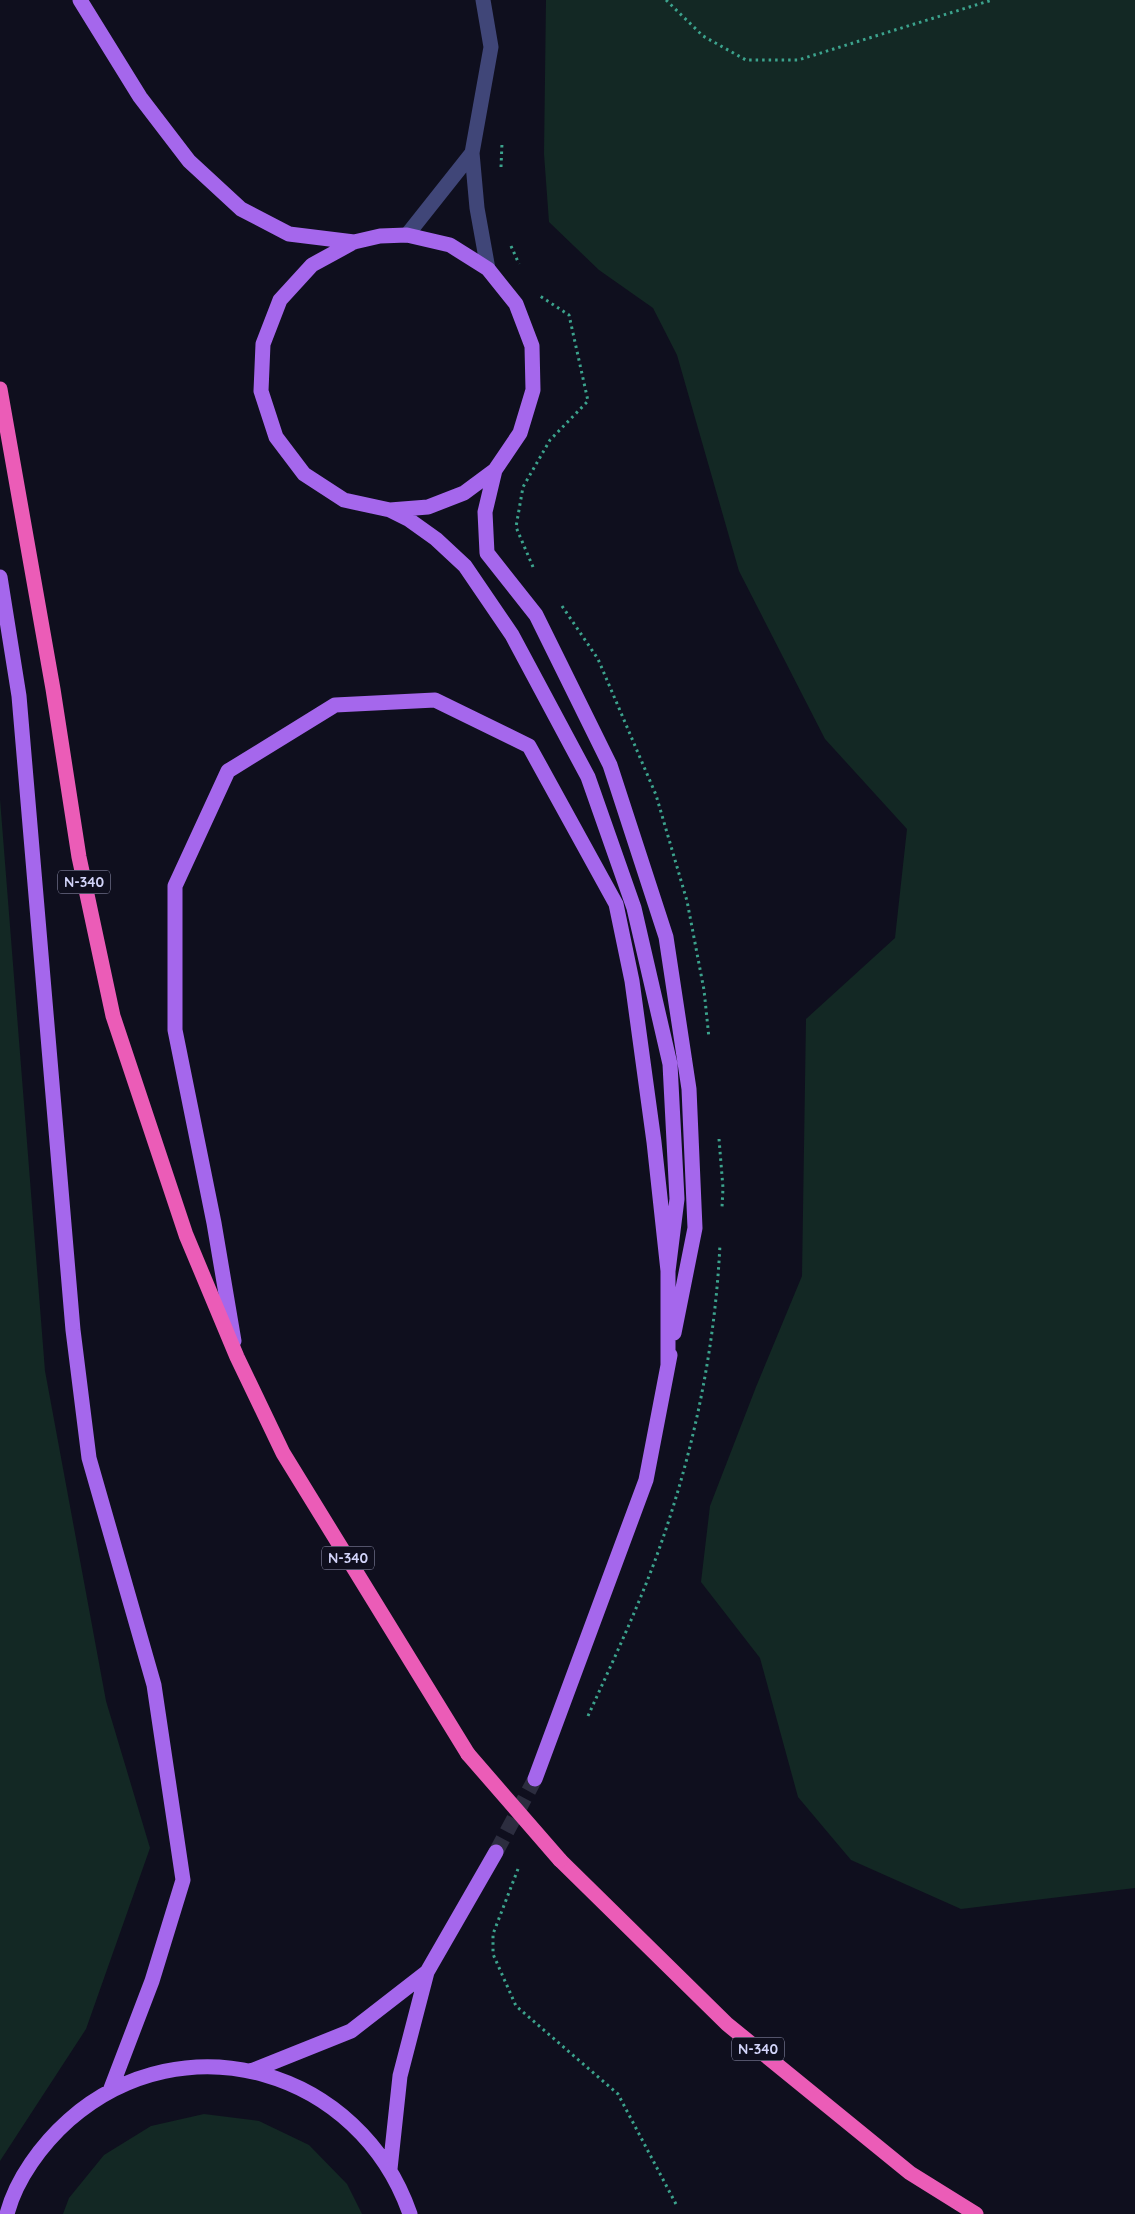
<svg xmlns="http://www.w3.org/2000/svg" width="1135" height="2214" viewBox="0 0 1135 2214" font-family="Quicksand,sans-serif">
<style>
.green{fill:#132824}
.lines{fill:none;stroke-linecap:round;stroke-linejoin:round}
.major-tunnel{stroke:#2c2d3f;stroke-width:15;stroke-dasharray:15 8;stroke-linecap:butt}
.path{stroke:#3ca38d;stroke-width:3;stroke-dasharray:2.5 4;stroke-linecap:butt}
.minor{stroke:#404678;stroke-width:15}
.major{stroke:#a567ec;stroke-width:15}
.highway{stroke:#eb5cb7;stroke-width:15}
.highway-bridge{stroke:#eb5cb7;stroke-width:15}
.labels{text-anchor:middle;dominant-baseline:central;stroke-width:4;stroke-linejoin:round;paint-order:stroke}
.shield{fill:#0f0f1e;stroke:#9899b7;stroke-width:1}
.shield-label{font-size:14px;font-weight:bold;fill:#d2d4f9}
</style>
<rect width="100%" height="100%" fill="#0f0f1e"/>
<path class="green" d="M546,0h589v1888l-174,21 -110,-49 -53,-63 -38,-139 -59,-76 9,-76 46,-119 46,-111 4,-257 89,-81 12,-109 -82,-90 -86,-168 -62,-216 -24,-47 -54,-38 -50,-48 -5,-68z
M0,799l45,572 61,330 44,147 -64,181 -86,132z
M204,2114l55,7 50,24 38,39 15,30h-299l6,-16 35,-43 47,-29z"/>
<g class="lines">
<path class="major-tunnel" d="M496,1852l39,-73"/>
<path class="path" d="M666,0l37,36 43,24h52l194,-60
M501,167l1,-24
M511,246l8,18
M533,567l-17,-40 7,-40 27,-47 38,-39 -19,-86 -29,-19
M562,606l36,53 58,136 31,106 17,89 5,48
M719,1139l4,49 -1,19
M588,1716c24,-53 49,-106 69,-161 36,-100 58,-205 63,-311
M518,1869l-25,65v20l23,52 102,88 59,112"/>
<path class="minor" d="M483,0l8,47 -19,106 5,55 11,61
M407,235l65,-82"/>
<path class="major" d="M80,0l60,97 49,64 52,48 48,25 65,8
M495,470l-10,42 2,41 49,62 74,150 56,172 23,152 6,139 -21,105
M390,510l38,-3 36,-14 31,-23 25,-37 13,-43 -1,-44 -16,-42 -28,-35 -38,-24 -43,-10 -27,1 -26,6 -42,23 -32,35 -17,44 -2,47 15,46 28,37 40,26 46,10 18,9 28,20 29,27 47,69 76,142 46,131 36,156 7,135 -9,72
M0,577l19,119 54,634 16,128 65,227 29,195 -31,101 -42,110
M234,1341l-20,-118 -39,-193v-144l53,-115 107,-66 100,-5 94,46 87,158 16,77 22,161 14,129v94
M535,1779l111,-299 24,-125
M251,2071l100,-40 76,-59
M390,2169l10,-93 27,-104 69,-120
M7,2214c9,-35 35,-70 62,-94 116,-102 291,-50 341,94"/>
<path class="highway" d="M0,389l53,300 26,168 34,159 73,219 51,122 46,96 185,301
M560,1860l167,164 183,149 66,41"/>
<path class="highway-bridge" d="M468,1754l92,106"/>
</g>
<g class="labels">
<g class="shield">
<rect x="58" y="870.5" width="52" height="23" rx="4"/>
<rect x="322" y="1546.5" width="52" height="23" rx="4"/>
<rect x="732" y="2037.5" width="52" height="23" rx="4"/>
</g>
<g class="shield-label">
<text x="84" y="882">N-340</text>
<text x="348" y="1558">N-340</text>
<text x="758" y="2049">N-340</text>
</g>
</g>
</svg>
